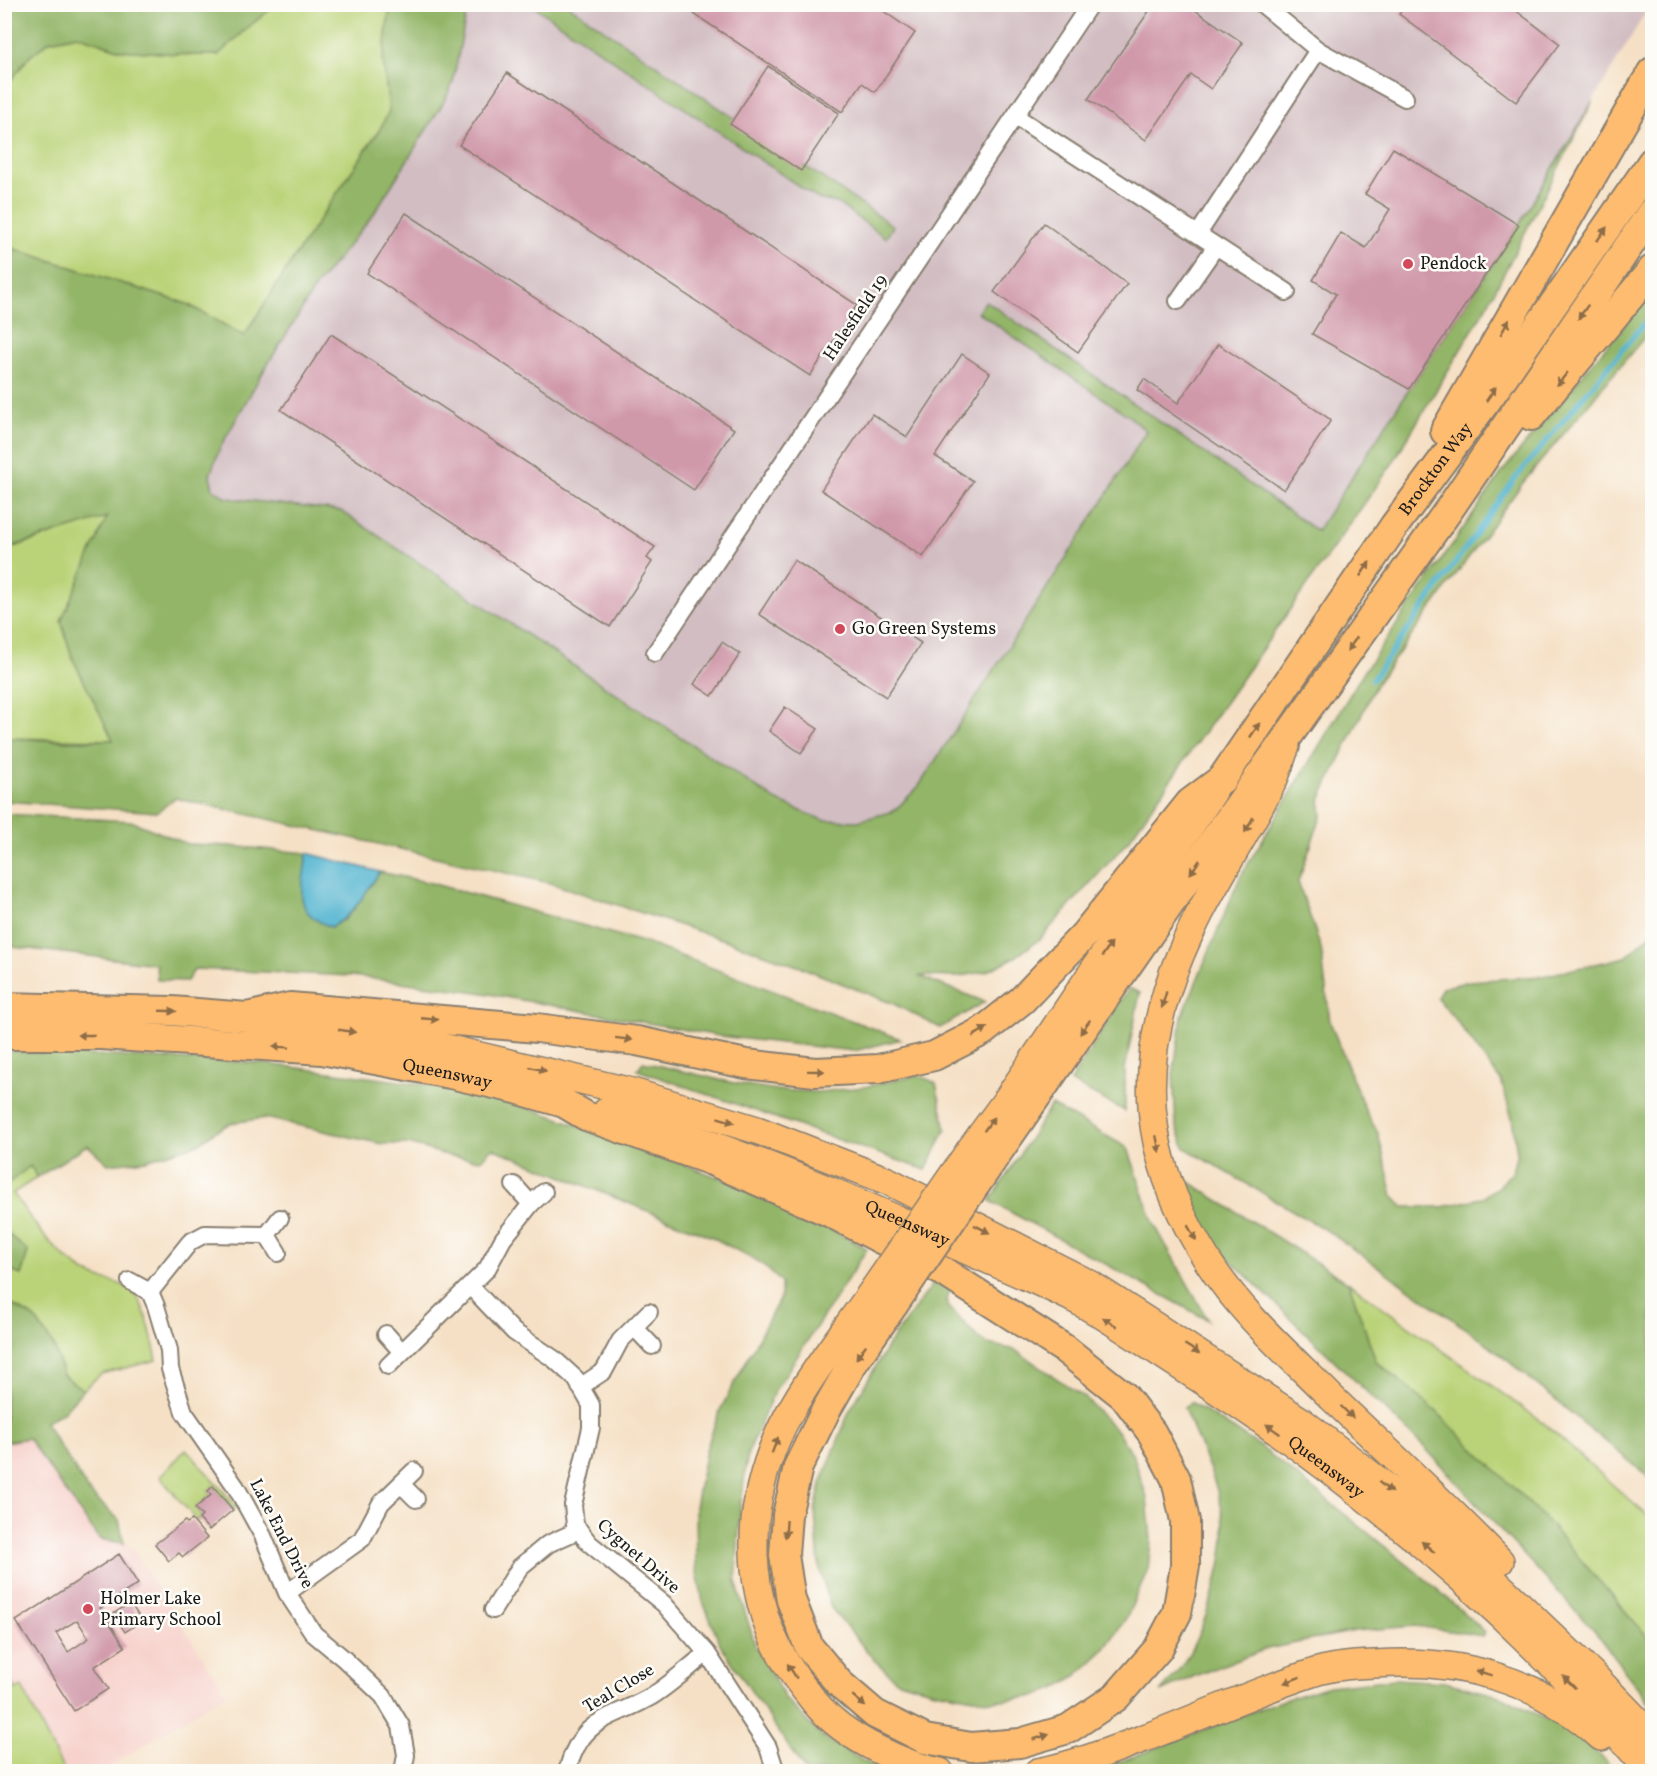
<svg xmlns="http://www.w3.org/2000/svg" width="1657" height="1776" viewBox="0 0 1657 1776" font-family="Vollkorn,serif">
<style>
.built{fill:#f7d0ca}
.industrial{fill:#d2bec2}
.green{fill:#bad378;stroke:#6b784a;stroke-width:1.5}
.forest{fill:#93b568;stroke:#586842;stroke-width:1.5}
.water{fill:#51b4d0;stroke:#366876;stroke-width:1.5}
.lines{fill:none;stroke-linecap:round;stroke-linejoin:round}
.stream{stroke:#51b4d0;stroke-width:5}
.building{fill:#d099aa;fill-rule:evenodd}
.minor-casing{stroke:#887e70;stroke-width:20}
.primary-casing{stroke:#887e70;stroke-width:30}
.trunk-casing{stroke:#887e70;stroke-width:32}
.minor{stroke:#fff;stroke-width:16}
.primary{stroke:#febc70;stroke-width:27}
.trunk{stroke:#febc70;stroke-width:28}
.primary-bridge-casing{stroke:#887e70;stroke-width:30;stroke-linecap:butt}
.trunk-bridge-casing{stroke:#887e70;stroke-width:32;stroke-linecap:butt}
.primary-bridge{stroke:#febc70;stroke-width:27}
.trunk-bridge{stroke:#febc70;stroke-width:28}
.oneway{fill:#8d6c46}
.poi-dot{fill:#d1495b;stroke:#fdfcf7;stroke-width:2}
.labels{text-anchor:middle;dominant-baseline:central;stroke-width:5;stroke-linejoin:round;paint-order:stroke}
.poi-label{font-size:18px;fill:#1c1c1c;stroke:#fdfcf7;text-anchor:start}
.street-label{font-size:18px;fill:#1c1c1c;stroke:#fdfcf7}
</style>
<rect width="100%" height="100%" fill="#fdfcf7"/>
<filter id="ink" filterUnits="userSpaceOnUse"><feTurbulence type="fractalNoise" baseFrequency=".0167" numOctaves="2"/><feDisplacementMap in="SourceGraphic" scale="12" xChannelSelector="R" yChannelSelector="G"/><feConvolveMatrix kernelMatrix="1 2 1 2 8 2 1 2 1" color-interpolation-filters="sRGB"/></filter>
<filter id="wash" filterUnits="userSpaceOnUse"><feTurbulence type="fractalNoise" baseFrequency=".008" numOctaves="4" result="noise"/><feDisplacementMap in="SourceGraphic" scale="24" xChannelSelector="R" yChannelSelector="G"/><feGaussianBlur stdDeviation="1.35" result="paint"/><feColorMatrix in="noise" values="0 0 0 0 0 0 0 0 0 0 0 0 0 0 0 0 0 1.4 0 .05"/><feComposite in="paint" operator="in"/></filter>
<g filter="url(#wash)">
<rect width="100%" height="100%" fill="#f5e0c5"/>
<path class="built" d="M28,1437l71,101 25,5 8,5 94,145 -119,75 1,3h-44l-42,-84 -5,4 -12,-20v-229z"/>
<path class="industrial" d="M468,5h64l286,194 19,4 48,34 7,-12 -324,-220h1082l-131,220 -110,164 -92,142 -332,-229 -7,10 152,105 16,14 -29,48 -198,307 -25,25 -36,10 -35,-1 -46,-19 -436,-290 -114,-13 -14,-9 -3,-13 10,-28 40,-71 56,-91 57,-71 80,-134z"/>
<path class="green" d="M276,5h114l-7,54 6,52 -9,18 -79,118 -57,89 -57,-32 -182,-58 -1,-158 24,-30 21,-17 28,-6 44,15 70,5h27l34,-31z
M108,516l-46,105 10,36 41,83 -108,-2v-188z
M30,1165l8,12 -25,16c21,31 42,62 76,81 12,7 33,7 43,17 15,14 20,49 25,69l-56,14 -18,16 -20,-15 -9,-29 -19,-28 -30,-17 -1,-33 17,7 7,-23 -23,-21v-45z
M1349,1283l196,141 107,96v122l-215,-230 -62,-51z
M186,1449l51,58 -4,3 -20,-24 -5,5 3,4 -16,13 7,8 -5,5 -37,-44z
M4,1671l12,19 6,-3 42,84h-59z"/>
<path class="forest" d="M5,4h271v1l-24,19 -34,31h-27l-70,-5 -44,-15 -28,6 -21,17 -23,30z
M390,5h78l-15,77 -8,18 -72,115 -57,71 -56,91 -40,71 -10,27 3,14 14,9 114,13 436,290 46,19 35,1 36,-10 25,-25 198,-307 29,-48 -16,-14 -152,-105 8,-11 331,230 92,-142 110,-164 74,-124 -105,203 -96,160 -264,377 -87,97 -24,18 -29,15 -31,6 -38,-1 66,26 -45,26 -44,-23 -93,-37 -72,-26 -181,-59 -375,-85 -18,14 -152,-11v-63l65,3 43,-1 -41,-83 -11,-36 46,-104 -102,32v-303l182,58 57,32 57,-89 79,-118 9,-18 -6,-52z
M532,5h36l325,221 -7,12 -49,-35 -19,-4z
M1652,291v37l-130,156 -145,199 -57,117 2,14 -24,68 23,66 9,74 35,88 13,23 15,63 10,11h39l39,-9 17,-11 14,-15 5,-19 -5,-35 -11,-37 -43,-58 -21,-25 5,-10 28,-7 73,-5 83,-19 26,-24v547l-162,-134 -164,-116 -141,-82 -9,-23 -3,-50 9,-59 58,-139 123,-204 140,-202z
M4,814l127,7 57,23 42,2 77,7 -5,44 41,24 12,-13 25,-36 47,10 219,61 255,96 -47,12 -135,-15 -241,-44 -126,-16 -157,-7 -8,12 -30,-1 -1,-16 -151,-18z
M1129,988l11,5 -15,76v42l-55,-29z
M5,1051l255,12 169,22 103,24 80,28 163,62 92,50 -93,143 -26,61 -8,55 -4,74 20,66 29,50 36,38 44,26 25,9h-85l-84,-125 -18,-44 -7,-35 -1,-60 11,-57 13,-38 62,-116v-14l-20,-19 -49,-26 -220,-89 -11,12 -31,-4 -42,-12h-26l-117,-26 -34,5 -15,8 -18,13 -52,16 -38,4 -21,-19 -49,32 -8,-11 -25,20z
M643,1062l91,21 42,7 43,2 45,-5 54,-12 18,8 10,46 -20,41 -289,-100z
M1051,1105l77,43 25,74 55,98 -218,-119z
M1183,1178l166,105 27,78 61,51 111,110 104,120v65l-57,-75 -170,-184 -220,-212z
M4,1231l24,20 -7,24 -16,-7z
M938,1277l14,8 -6,14 2,7 30,32 10,6 27,6 69,47 33,34 17,26 13,41 4,42 -3,29 -21,48 -23,33 -28,26 -21,13 -24,8 -39,4 -58,-10 -38,-11 -21,-19 -44,-53 -12,-42 -4,-55 6,-27 28,-72 40,-68z
M5,1301l30,17 19,28 9,29 20,15 -20,22 -18,11 45,70 29,27 5,23 -25,-4 -71,-101 -23,4z
M1191,1402l70,45 168,135 56,50 -2,4 -68,-10 -60,5 -88,18 -70,26 -37,17c8,-9 17,-18 23,-28 22,-35 46,-107 40,-148 -5,-34 -26,-76 -39,-108z
M1395,1679l50,3 58,15 74,38 39,36 -524,1 191,-72 47,-14z"/>
<path class="water" d="M307,853l73,19c-15,20 -26,44 -49,55 -41,-15 -28,-38 -24,-74z"/>
<g class="lines">
<path class="stream" d="M1372,680l142,-200 138,-166"/>
</g>
<g id="blocks">
<path class="building" d="M700,4h173l42,29 -40,59 -13,-9 -20,29 -148,-98z
M1154,4h32l57,39 -32,46 -20,-14 -45,65 -58,-41z
M1406,4h101l53,40 -44,58 -117,-88z
M768,66l71,47 -38,58 -71,-47z
M507,73l350,232 -47,71 -351,-231z
M1393,148l126,77 -110,164 -97,-55 24,-40 -23,-14 28,-47 25,15 24,-39 -25,-15z
M406,213l328,216 -40,61 -327,-217z
M1044,223l83,61 -49,68 -84,-60z
M331,334l324,213 -8,11 5,4 -42,65 -329,-217z
M1218,344l113,76 -47,70 -147,-100 7,-11 34,24z
M962,354l28,19 -55,83 38,25 -50,76 -102,-67 51,-76 35,23z
M794,560l127,83 -35,54 -127,-83z
M722,642l18,12 -28,42 -18,-12z
M785,707l33,22 -17,24 -32,-22z
M213,1486l20,24 -24,20 -10,-11 3,-3 -7,-8 16,-13 -3,-4z
M192,1520l15,18 -24,19 -4,-4 -10,8 -14,-17 30,-23 2,2z
M119,1554l19,30 -38,24 25,39 -31,20 14,22 -34,22 -58,-90zM77,1620l12,18 -21,14 -12,-19z
M130,1603l12,18 -17,11 -12,-18z"/>
</g>
</g>
<g filter="url(#ink)">
<use href="#blocks" fill-opacity="0" stroke="#887e70" stroke-width="1.5"/>
<g class="lines">
<defs>
<path id="minor" d="M1262,4l56,46 87,48
M1015,116l272,176
M1198,234l120,-184
M1178,301l38,-55
M655,653l435,-649
M514,1185l17,19
M267,1235l13,-17
M278,1253l-11,-18 -62,-1 -15,8 -40,50 6,14 13,44 1,19 14,43 52,75 27,49 24,57 27,41 29,24 40,38 18,30 5,29 -3,17
M130,1281l20,11
M470,1286l44,46 40,27 22,20 15,26v23l-18,77 2,20 14,18 75,61 43,49 61,94 8,25
M634,1327l18,19
M386,1334l16,18
M388,1366l99,-97 16,-30 28,-35 13,-12
M580,1387l24,-16 16,-30 29,-29
M401,1484l15,15
M287,1593l75,-54 19,-36 33,-32
M493,1610l27,-43 28,-23 31,-14
M567,1772c14,-56 44,-52 85,-76 19,-12 37,-29 55,-43"/>
<g id="primary">
<path d="M1286,746c-5,12 -8,26 -14,37 -34,68 -81,132 -104,205 -33,102 -16,186 41,275 32,50 80,92 122,134 56,54 115,107 169,164"/>
<path d="M251,1018l182,27 199,47 125,38 131,51 202,103 210,136 85,66 77,64 129,123 61,63"/>
<path id="s1" d="M607,1111c121,35 238,84 352,136 38,17 78,33 115,52 37,19 71,45 106,67 178,113 333,246 471,406"/>
<path d="M970,1150l38,-52 205,-306"/>
<path d="M874,1289c-31,45 -76,100 -97,149 -37,86 -31,180 29,253 6,7 11,15 18,21 26,27 79,53 116,60"/>
<path d="M1038,1772c39,-8 75,-22 112,-36 54,-21 107,-45 162,-63 19,-7 42,-8 63,-9 83,-6 164,15 226,73"/>
</g>
<g id="trunk">
<path d="M1531,416l121,-146"/>
<path d="M1445,431l207,-359"/>
<path id="s2" d="M4,1007l168,4 75,6 43,-10 247,21 100,13 109,23 69,8 63,-3 56,-13 49,-25 39,-31 63,-66 105,-131 32,-24 173,-254 95,-129 162,-234"/>
<path id="s3" d="M4,1035h97l221,15 128,24 66,15 48,14 22,13 126,45 119,52 113,59 122,78 58,46 28,37 24,46 9,42v45l-8,47 -19,36 -42,48 -48,32 -48,14 -49,4 -46,-8 -50,-25 -36,-31 -30,-36 -18,-47 -7,-45 3,-40 11,-48 28,-57 27,-47 41,-59"/>
<path d="M991,1162l221,-319 238,-335 202,-296"/>
</g>
</defs>
<use href="#minor" class="minor-casing"/>
<use href="#primary" class="primary-casing"/>
<use href="#trunk" class="trunk-casing"/>
<use href="#minor" class="minor"/>
<use href="#primary" class="primary"/>
<use href="#trunk" class="trunk"/>
<defs>
<path id="primary-bridge" d="M874,1289l96,-139"/>
<path id="trunk-bridge" d="M894,1304l97,-142"/>
</defs>
<use href="#primary-bridge" class="primary-bridge-casing"/>
<use href="#trunk-bridge" class="trunk-bridge-casing"/>
<use href="#primary-bridge" class="primary-bridge"/>
<use href="#trunk-bridge" class="trunk-bridge"/>
</g>
<defs><path id="oneway-solid" d="M-6-.8H1V-3.2L6.5 0L1 3.2V.8H-6Z" transform="scale(1.5)"/></defs>
<g class="oneway">
<use href="#oneway-solid" transform="translate(1602 234) rotate(-55)"/>
<use href="#oneway-solid" transform="translate(1583 312) rotate(125)"/>
<use href="#oneway-solid" transform="translate(1505 327) rotate(-60)"/>
<use href="#oneway-solid" transform="translate(1562 379) rotate(130)"/>
<use href="#oneway-solid" transform="translate(1491 394) rotate(-55)"/>
<use href="#oneway-solid" transform="translate(1365 569) rotate(-56)"/>
<use href="#oneway-solid" transform="translate(1352 644) rotate(126)"/>
<use href="#oneway-solid" transform="translate(1255 730) rotate(-56)"/>
<use href="#oneway-solid" transform="translate(1249 825) rotate(119)"/>
<use href="#oneway-solid" transform="translate(1195 867) rotate(125)"/>
<use href="#oneway-solid" transform="translate(1107 949) rotate(-56)"/>
<use href="#oneway-solid" transform="translate(1164 1000) rotate(106)"/>
<use href="#oneway-solid" transform="translate(168 1011) rotate(2)"/>
<use href="#oneway-solid" transform="translate(430 1019) rotate(5)"/>
<use href="#oneway-solid" transform="translate(1085 1027) rotate(125)"/>
<use href="#oneway-solid" transform="translate(347 1031) rotate(9)"/>
<use href="#oneway-solid" transform="translate(980 1032) rotate(-31)"/>
<use href="#oneway-solid" transform="translate(86 1035) rotate(-180)"/>
<use href="#oneway-solid" transform="translate(624 1039) rotate(7)"/>
<use href="#oneway-solid" transform="translate(281 1047) rotate(-176)"/>
<use href="#oneway-solid" transform="translate(538 1069) rotate(13)"/>
<use href="#oneway-solid" transform="translate(816 1071) rotate(1)"/>
<use href="#oneway-solid" transform="translate(726 1120) rotate(17)"/>
<use href="#oneway-solid" transform="translate(989 1124) rotate(-54)"/>
<use href="#oneway-solid" transform="translate(1158 1144) rotate(78)"/>
<use href="#oneway-solid" transform="translate(982 1229) rotate(27)"/>
<use href="#oneway-solid" transform="translate(1192 1233) rotate(60)"/>
<use href="#oneway-solid" transform="translate(1110 1322) rotate(-148)"/>
<use href="#oneway-solid" transform="translate(1192 1349) rotate(32)"/>
<use href="#oneway-solid" transform="translate(861 1352) rotate(125)"/>
<use href="#oneway-solid" transform="translate(1347 1412) rotate(44)"/>
<use href="#oneway-solid" transform="translate(1273 1429) rotate(-145)"/>
<use href="#oneway-solid" transform="translate(775 1445) rotate(-69)"/>
<use href="#oneway-solid" transform="translate(1385 1487) rotate(39)"/>
<use href="#oneway-solid" transform="translate(786 1529) rotate(94)"/>
<use href="#oneway-solid" transform="translate(1428 1547) rotate(-140)"/>
<use href="#oneway-solid" transform="translate(792 1671) rotate(-122)"/>
<use href="#oneway-solid" transform="translate(1484 1673) rotate(-164)"/>
<use href="#oneway-solid" transform="translate(1292 1680) rotate(159)"/>
<use href="#oneway-solid" transform="translate(1569 1682) rotate(-135)"/>
<use href="#oneway-solid" transform="translate(859 1701) rotate(41)"/>
<use href="#oneway-solid" transform="translate(1041 1737) rotate(-17)"/>
</g>
</g>
<g class="poi-dot">
<circle cx="1408" cy="264" r="6"/>
<circle cx="840" cy="629" r="6"/>
<circle cx="88" cy="1609" r="6"/>
</g>
<g class="labels">
<g class="poi-label">
<text x="1420" y="264">Pendock</text>
<text x="852" y="629">Go Green Systems</text>
<text x="100" y="1599">Holmer Lake<tspan x="100" dy="21">Primary School</tspan></text>
</g>
<g class="street-label">
<text transform="translate(856 318) rotate(-56)">Halesfield 19</text>
<text stroke="none"><textPath href="#s2" startOffset="1718">Brockton Way</textPath></text>
<text stroke="none"><textPath href="#s3" startOffset="446">Queensway</textPath></text>
<text stroke="none"><textPath href="#s1" startOffset="321">Queensway</textPath></text>
<text stroke="none"><textPath href="#s1" startOffset="807">Queensway</textPath></text>
<text transform="translate(281 1534) rotate(63)">Lake End Drive</text>
<text transform="translate(638 1557) rotate(41)">Cygnet Drive</text>
<text transform="translate(619 1689) rotate(-31)">Teal Close</text>
</g>
</g>
<rect width="1657" height="1776" fill="none" stroke="#fdfcf7" stroke-width="24"/>
</svg>
